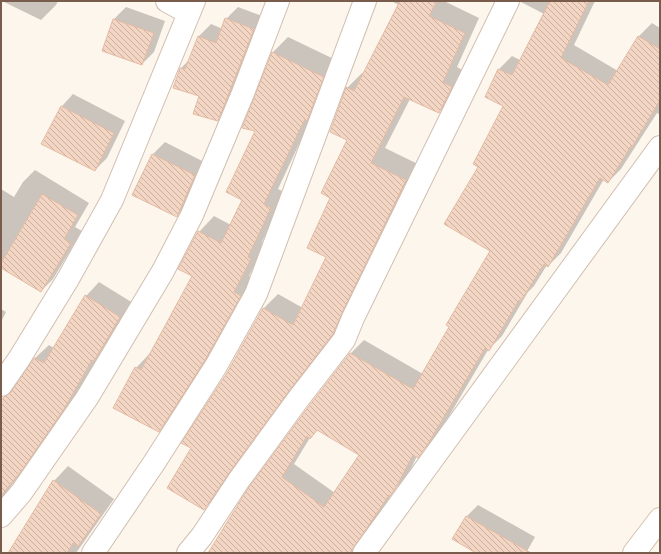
<svg xmlns="http://www.w3.org/2000/svg" width="661" height="554" viewBox="0 0 661 554" font-family="Overpass,sans-serif">
<style>
.shadow{fill:#0003;fill-rule:evenodd}
.building{fill:url(#building-back-hatch);stroke:#e6bba3;fill-rule:evenodd}
.lines{fill:none;stroke-linecap:round;stroke-linejoin:round}
.street-casing{stroke:#d1beb0;stroke-width:24}
.secondary-casing{stroke:#d6c0b0;stroke-width:24}
.street{stroke:#fff;stroke-width:22}
.secondary{stroke:#fff;stroke-width:22}
</style>
<defs>
<pattern id="building-back-hatch" width="6" height="6" patternUnits="userSpaceOnUse"><rect width="6" height="6" fill="#f3d5c3"/><path d="M-1 5l2 2M0 0l6 6M5-1l2 2" fill="none" stroke="#cab0a1"/></pattern>
</defs>
<rect width="100%" height="100%" fill="#fdf6ec"/>
<path class="shadow" d="M2,1h56l-2,4 -15,15z
M391,1h53l35,17 -22,49 9,5 -12,25 -15,15 -29,-13 -25,49 35,17 -72,153 -129,176 -15,14 -12,-60 35,-75 36,-64 15,-15 25,14 24,-51 5,-60 16,-57 -1,-52 15,-15 2,1 35,-69z
M521,1h74l-21,44 44,26 21,-35 13,-13 8,5v87l-3,-2 -36,56 -13,13 -4,-3 -43,74 -13,13 -1,-1 -13,21 -6,6 -26,44 -14,14 -46,78 -11,15 -14,13 -9,19 -12,13 -43,65h-144l101,-147 41,-53 13,-13 59,34 27,-47 41,-76 -11,-85 24,-60 -18,-9 13,-28 13,-13 8,4 24,-46 -23,-12zM318,430l43,25 -26,38 -41,-29 17,-28z
M126,7l39,14 -11,31 -12,12 -39,-14 11,-31z
M238,7l27,10 -35,91 -12,12 -37,-52 9,-9 9,-23 12,-12 12,5 3,-10z
M288,37l50,24 -60,128 8,4 -24,49 4,2 -17,32 6,4 -81,135 -15,16 -23,-63 15,-16 42,-76 6,-44 15,-16 17,9 12,-25 30,-148z
M73,94l52,27 -18,37 -12,12 -33,-64z
M165,142l41,21 -17,41 -12,12 -24,-62z
M35,170l54,33 -14,24 7,4 -29,48 -12,12 -40,-24v-78l13,8 9,-15z
M99,282l34,21 -56,91 -42,61 -34,44v-96l3,-6 14,-13 17,-26 14,-13 5,3 32,-52z
M1,309l5,3 -5,10z
M68,466l46,33 -38,54h-61l39,-72z
M478,505l57,32 -9,16h-48l-11,-37z"/>
<path class="building" d="M400,1h37l-8,15 36,17 -22,49 9,5 -13,26 -35,-16 -33,66 35,17 -64,133 -9,21 -44,57 -60,82 -25,37 -37,-22 24,-40 -10,-5 46,-70 36,-65 30,17 33,-68 -19,-9 23,-50 -9,-5 26,-53 -17,-8 16,-45 8,4z
M550,1h39l-28,57 47,27 30,-49 22,13v51l-28,47 -1,-1 -23,37 -8,-5 -52,89 -4,-3 -23,37 -2,-1 -30,51 -4,-3 -56,94 -11,16 -5,-3 -18,34 -5,7 -1,-1 -39,58h-142l41,-66 60,-81 41,-53 63,36 36,-62 -3,-2 44,-74 -46,-27 34,-57 -5,-3 30,-58 -18,-9 13,-28 14,6zM317,430l42,25 -35,52 -42,-30 25,-41 3,3z
M225,18l29,11 -36,92 -25,-7 6,-18 -26,-8 7,-20 5,1 13,-33 18,7z
M113,19l41,14 -12,32 -40,-14z
M272,52l52,25 -17,44 -2,-2 -41,85 7,4 -23,49 3,2 -17,33 7,4 -36,64 -46,72 -46,-24 22,-41 6,3 51,-94 -14,-7 20,-38 23,12 21,-43 -16,-8 29,-61 -13,-3z
M61,106l53,27 -19,38 -54,-27z
M152,154l43,21 -18,42 -45,-22z
M42,194l36,21 -14,24 7,4 -30,49 -40,-24v-5z
M85,295l35,22 -26,44 -2,-1 -28,49 -42,61 -21,26v-95l3,-4 7,-5 23,-34 10,5z
M53,480l48,34 -23,32 -5,-3 -6,10h-59z
M466,516l65,37h-55l-24,-14z"/>
<g class="lines">
<defs>
<path id="street" d="M167,1l22,12
M1,385l18,-26 49,-80 44,-79 82,-199
M1,516l20,-23 66,-95 76,-127 29,-56 51,-122 35,-92
M93,553l61,-90 62,-97 40,-72 109,-293
M188,553l14,-17 37,-56 60,-82 45,-58 9,-22 155,-317
M364,553l296,-406"/>
<path id="secondary" d="M634,553l26,-34"/>
</defs>
<use href="#street" class="street-casing"/>
<use href="#secondary" class="secondary-casing"/>
<use href="#street" class="street"/>
<use href="#secondary" class="secondary"/>
</g>
<rect width="661" height="554" fill="none" stroke="#7a5c4d" stroke-width="4"/>
</svg>
